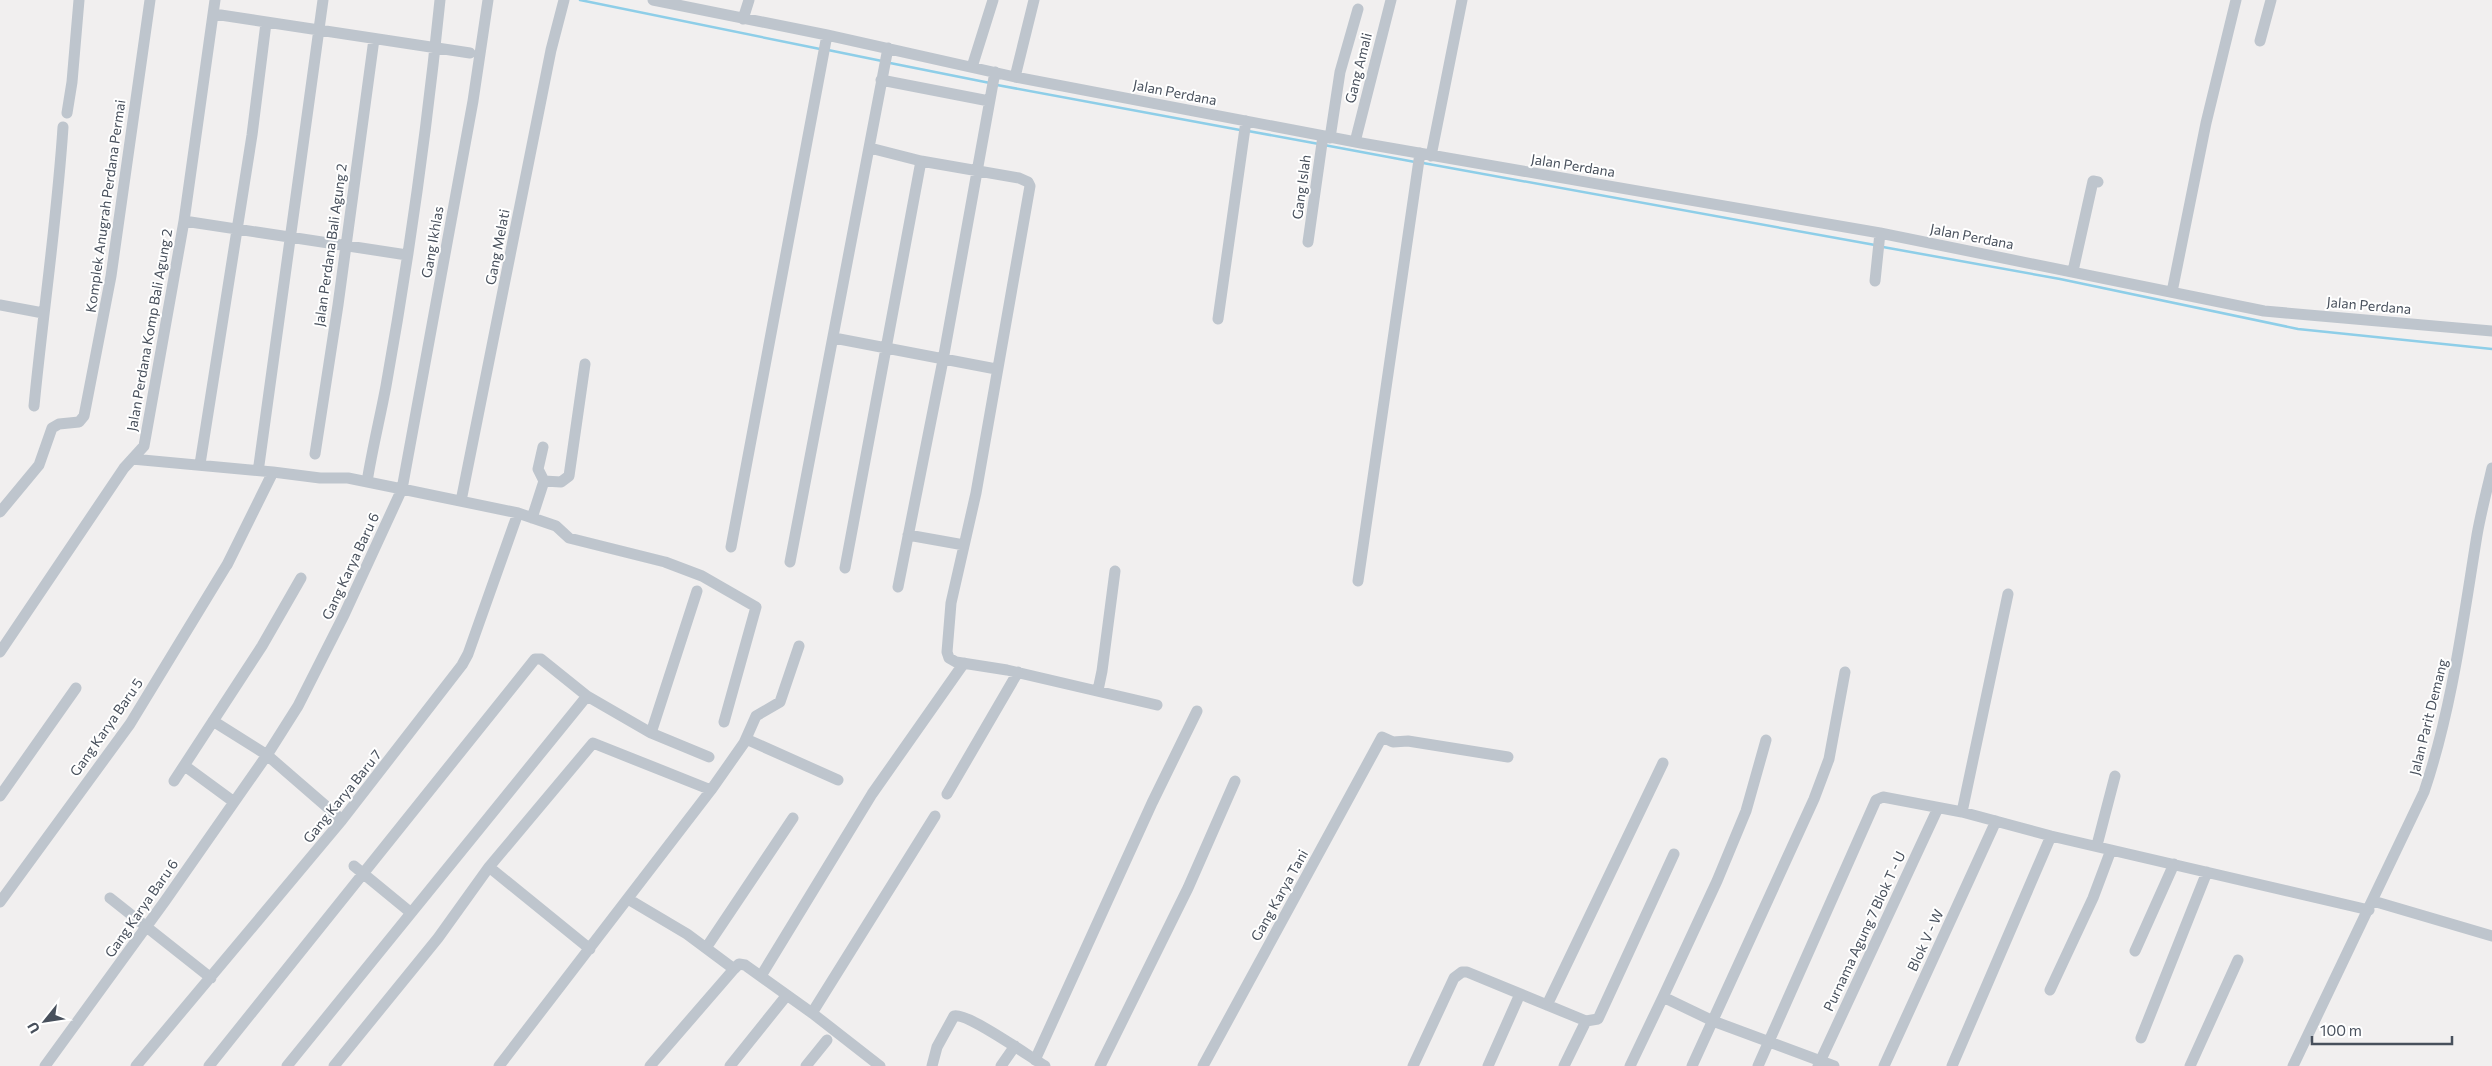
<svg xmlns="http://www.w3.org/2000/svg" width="2492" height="1066" viewBox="0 0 2492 1066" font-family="Commissioner,sans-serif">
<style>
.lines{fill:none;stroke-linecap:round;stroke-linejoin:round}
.stream{stroke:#8ecee8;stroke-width:2.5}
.minor{stroke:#bec5cd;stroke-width:11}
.labels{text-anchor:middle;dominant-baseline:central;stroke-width:4;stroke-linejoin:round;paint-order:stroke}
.street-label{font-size:14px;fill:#48505c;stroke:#fff}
</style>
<rect width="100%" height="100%" fill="#f1efef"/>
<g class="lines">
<path class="stream" d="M580,0l240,49
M828,50l54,11
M890,63l100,20
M997,85l243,45
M1248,131l71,13
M1324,145l91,17
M1423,163l452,82
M1883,247l177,32 238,50 194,20"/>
<path class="minor" d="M653,0l174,35 188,42 346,66 519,90 384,78 228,20
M214,14l256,39
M743,19l6,-19
M2260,41l11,-41
M972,67l21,-67
M1015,77l19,-77
M881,80l108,21
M67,113l5,-31 7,-82
M1330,138l10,-66 18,-63
M1355,142l36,-142
M870,148l51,13 98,17 9,4 2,4 -54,307 -25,110 -4,49 2,6 7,4 51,8 150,35
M1431,156l31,-156
M184,221l223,34
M1308,242l15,-106
M2073,271l20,-90 5,1
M1875,281l5,-48
M2172,292l34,-169 30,-123
M0,305l43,8
M1218,319l28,-198
M834,338l162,31
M34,406c9,-93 23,-186 29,-279
M315,454l23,-149 36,-266
M132,459l141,13 47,6h28l54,11 71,-388 15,-101
M200,464l52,-329 14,-112
M259,465l64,-465
M544,481l17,1 8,-6 16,-112
M367,482c5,-32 13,-64 19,-96 23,-128 41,-257 54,-386
M461,501l90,-451 13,-50
M0,512l39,-47 13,-37 7,-4 20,-2 5,-6 27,-140 39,-276
M532,518l12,-37 -6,-12 5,-22
M908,535l56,10
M731,547l96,-512
M790,562l98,-514
M227,565l46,-93
M845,568l76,-407
M1358,581l62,-428
M898,587l45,-227 52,-288
M0,652l124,-184 20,-22 40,-225 31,-221
M1098,690l4,-19 13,-100
M213,721l54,34 75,65
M651,733l46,-142
M746,739l92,41
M1766,740l-20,71 -29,70 -54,116 50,24 121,45
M185,766l49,36
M174,781l88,-135 39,-68
M947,794l71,-122
M0,796l76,-108
M1962,812l46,-218
M2097,845l18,-69
M354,866l56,46
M489,867l101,82
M110,898l101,80
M628,899l59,35 47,35 5,-5 6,1 67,48 68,53
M2373,901l119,35
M0,902l130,-178 98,-161
M706,948l87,-130
M2135,951l39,-87
M761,976l111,-182 92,-131
M2050,990l43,-92 18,-48
M1547,1005l116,-242
M812,1013l123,-197
M2141,1038l66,-166
M1035,1060l117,-257 45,-92
M45,1066l120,-165 102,-146 31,-49 46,-91 58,-126 116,24 38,13 13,12 96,24 37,14 54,31 -32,115
M136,1066l206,-246 120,-155 6,-11 50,-141
M209,1066l326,-407h6l46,37 64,37 58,24
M287,1066l300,-370
M334,1066l104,-128 51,-71 104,-124 118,47
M499,1066l212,-276 33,-47 12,-27 24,-14 19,-56
M650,1066l84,-97
M730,1066l57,-71
M806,1066l21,-26
M932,1066l5,-19 17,-31c13,-4 76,41 91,50
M1001,1066l14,-20
M1100,1066l88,-178 47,-107
M1203,1066l179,-329 11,5 15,-1 100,16
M1413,1066l41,-88 8,-6h5l119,49
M1488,1066l32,-72
M1564,1066l22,-45 12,-2 76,-165
M1630,1066l33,-69
M1692,1066l122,-267 15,-40 16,-87
M1758,1066l118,-266 7,-3 79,15 89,24 318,74
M1818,1066l120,-258
M1884,1066l112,-245
M1952,1066l99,-230
M2190,1066l48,-106
M2293,1066l131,-274c28,-83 39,-171 53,-257 4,-23 10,-45 15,-67"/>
</g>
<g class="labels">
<g class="street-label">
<text transform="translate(1358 68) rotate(-76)">Gang Amali</text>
<text transform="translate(1175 92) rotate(11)">Jalan Perdana</text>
<text transform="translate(1573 165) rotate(9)">Jalan Perdana</text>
<text transform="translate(1301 187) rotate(-82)">Gang Islah</text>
<text transform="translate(105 206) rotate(-82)">Komplek Anugrah Perdana Permai</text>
<text transform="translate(1972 236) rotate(11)">Jalan Perdana</text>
<text transform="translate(432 242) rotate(-80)">Gang Ikhlas</text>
<text transform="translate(330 245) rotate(-82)">Jalan Perdana Bali Agung 2</text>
<text transform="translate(497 247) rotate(-79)">Gang Melati</text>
<text transform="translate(2369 305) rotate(5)">Jalan Perdana</text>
<text transform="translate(149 330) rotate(-80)">Jalan Perdana Komp Bali Agung 2</text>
<text transform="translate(350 566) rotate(-65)">Gang Karya Baru 6</text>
<text transform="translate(2428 717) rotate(-76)">Jalan Parit Demang</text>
<text transform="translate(106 727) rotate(-55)">Gang Karya Baru 5</text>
<text transform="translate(342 796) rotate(-51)">Gang Karya Baru 7</text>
<text transform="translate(1279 895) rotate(-61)">Gang Karya Tani</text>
<text transform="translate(141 908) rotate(-55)">Gang Karya Baru 6</text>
<text transform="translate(1864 931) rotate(-65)">Purnama Agung 7 Blok T - U</text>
<text transform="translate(1925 940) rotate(-65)">Blok V - W</text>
</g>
</g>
<g transform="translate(45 1021) rotate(240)" stroke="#ffffff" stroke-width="4" paint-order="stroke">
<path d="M0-4L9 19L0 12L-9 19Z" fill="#48505c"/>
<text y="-8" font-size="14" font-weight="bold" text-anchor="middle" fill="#48505c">U</text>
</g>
<path d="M2312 1036v8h140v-8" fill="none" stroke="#48505c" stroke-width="2.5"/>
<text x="2320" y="1036" font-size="15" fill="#48505c" stroke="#ffffff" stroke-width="4" paint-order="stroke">100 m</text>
</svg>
